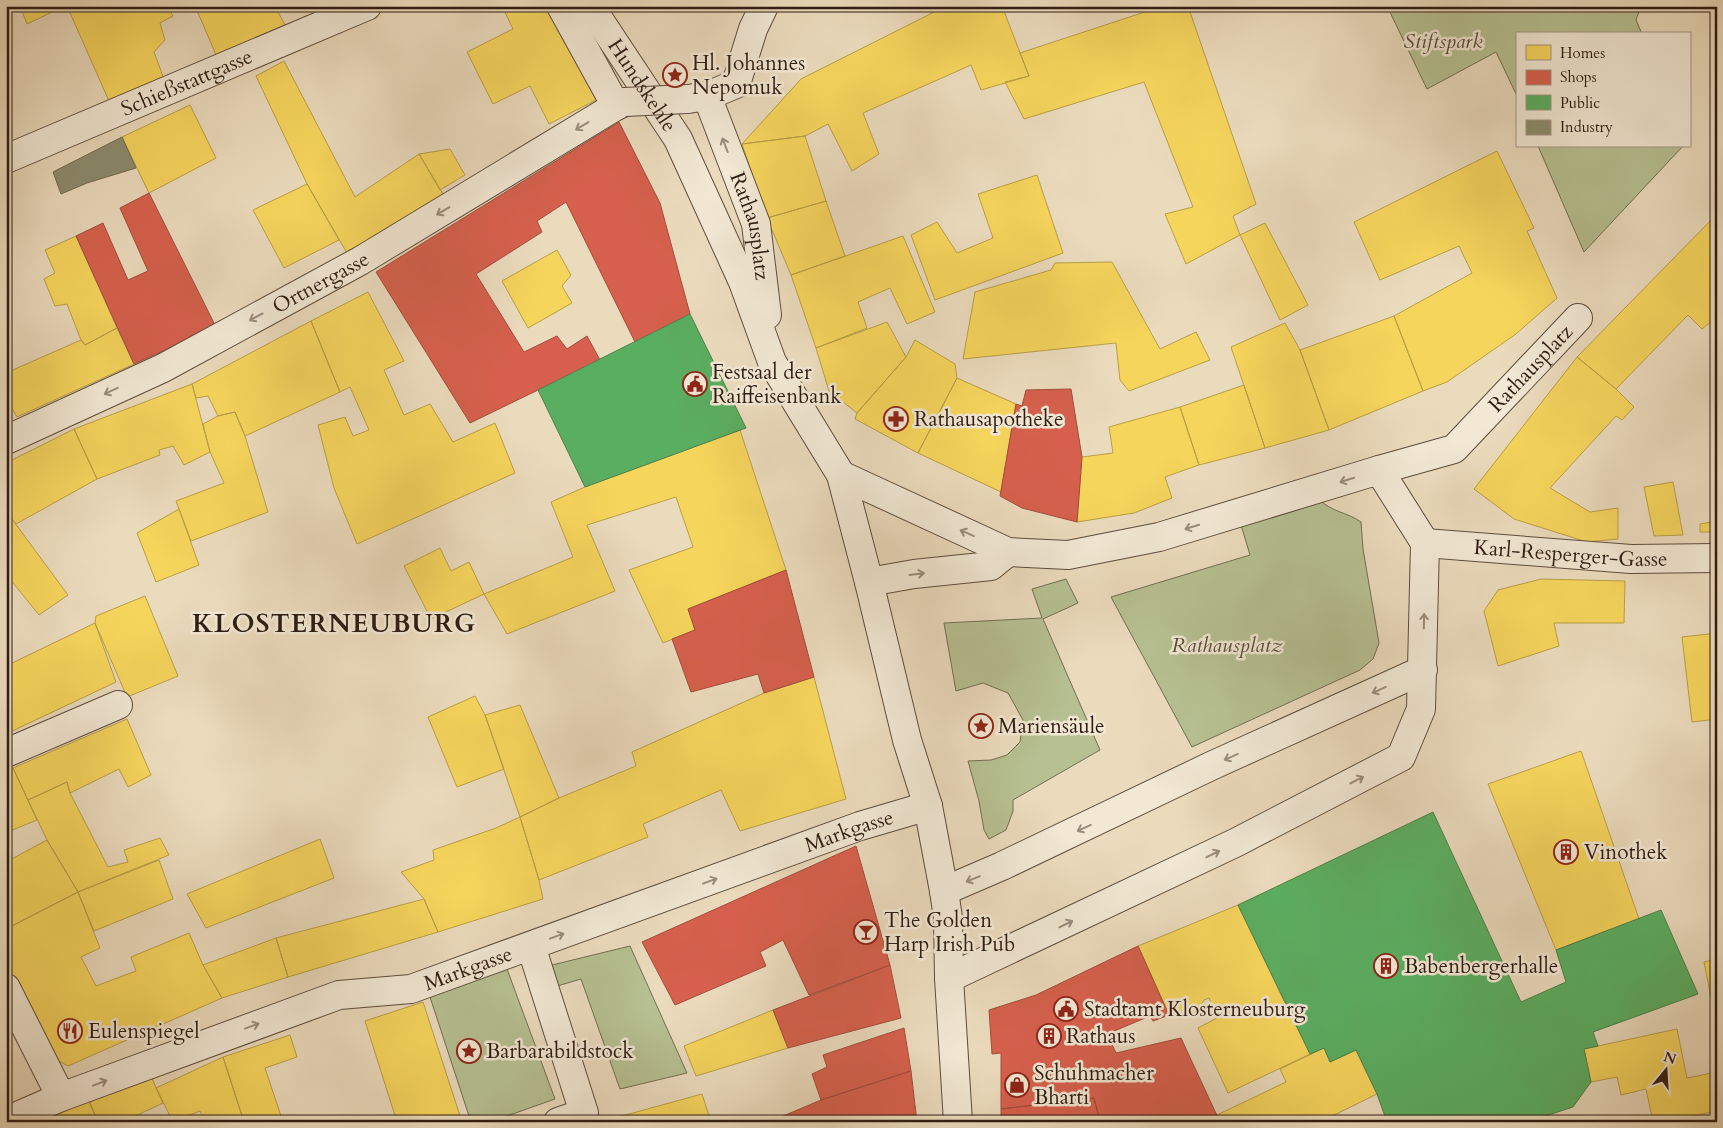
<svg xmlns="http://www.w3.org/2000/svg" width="1723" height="1128" viewBox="0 0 1723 1128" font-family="Cardo,serif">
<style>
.green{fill:#b6c092;stroke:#726e52}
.homes{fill:#f6d55c;stroke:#ba9e46}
.shops{fill:#d6604d;stroke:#a44c3c}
.public{fill:#5aae61;stroke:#4d824a}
.industry{fill:#8c8c6e;stroke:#706a53}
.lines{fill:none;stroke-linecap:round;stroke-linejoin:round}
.minor-casing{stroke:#5d4c3e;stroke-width:30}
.minor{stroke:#f2e8d4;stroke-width:28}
.minor-bridge-casing{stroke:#5d4c3e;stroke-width:30;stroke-linecap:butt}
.minor-bridge{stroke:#f2e8d4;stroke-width:28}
.oneway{stroke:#9a8c7d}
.labels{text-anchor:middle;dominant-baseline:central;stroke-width:5;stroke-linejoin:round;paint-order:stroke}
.park-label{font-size:21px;font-style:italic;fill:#574d39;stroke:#f2e8d4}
.poi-label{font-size:21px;fill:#2e1c13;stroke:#f2e8d4;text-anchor:start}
.street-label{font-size:21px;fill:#2e1c13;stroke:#f2e8d4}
.district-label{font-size:26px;font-weight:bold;letter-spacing:1px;fill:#2e1c13;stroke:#f2e8d4}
</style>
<rect width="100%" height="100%" fill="#ebdbbd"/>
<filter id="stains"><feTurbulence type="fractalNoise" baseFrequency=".004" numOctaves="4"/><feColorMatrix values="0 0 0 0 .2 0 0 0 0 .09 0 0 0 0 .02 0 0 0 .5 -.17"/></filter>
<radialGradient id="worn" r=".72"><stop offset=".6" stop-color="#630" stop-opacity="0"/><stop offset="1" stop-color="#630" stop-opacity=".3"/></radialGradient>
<path class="green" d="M1387,6h254l-5,14 6,14h-125v62l-21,-44 -69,37z
M1538,146h145l-99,106z
M1319,499c12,13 28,13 42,23l2,27 16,94 -6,16 -13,11 -168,77 -81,-150 139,-42 -9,-30z
M1066,579l12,24 -35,16 57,131 -87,50v11l-7,19 -17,9 -5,-9 -5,-29 -11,-40 23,-1 16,-5 13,-13 3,-22 -15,-27 -25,-10 -27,8 -12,-68 98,-5 -10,-29z
M630,946l57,127 -67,16 -39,-110 -27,8 -6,-21z
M507,969l48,130 -65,23h-19l-42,-128z"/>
<path class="homes" d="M20,6h45l-38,18z
M67,6h100l6,10 -13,7 5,17 -11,12 10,27 -55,22z
M195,6h80l11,21 -69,30z
M502,6h49l47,93 -49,25 -19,-38 -37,18 -26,-52 46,-23z
M946,6h56l27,70 -48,14 -10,-25 -108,48 16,41 -27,17 -24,-47 -23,12 -63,8 59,-65z
M1163,6h25l68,198 -23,12 7,19 -54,29 -21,-50 28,-7 -49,-125 -120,37 -19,-37 24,-6 -9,-23z
M284,61l71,136 64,-43 24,40 -89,60 -7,-1 -40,-69 -51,-108z
M190,105l26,53 -67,35 -27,-56z
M805,136l21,65 -59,17 -25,-74z
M450,149l15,26 -25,15 -21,-36z
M1497,151l37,77 -7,3 30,67 -41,36 -69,48 -24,9 -29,-75 78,-43 -13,-27 -79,34 -26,-58z
M1037,175l26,78 -128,47 -24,-65 26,-13 20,31 36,-15 -15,-44z
M307,184l32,56 -55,28 -31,-58z
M826,201l19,55 -54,19 -24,-57z
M1717,214v93l-2,1 2,2v7l-15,12 -14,-14 -72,74 -39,-32z
M1265,223l43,82 -28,15 -40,-85z
M76,236l41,92 -32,17 -4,-5 -14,-36 -12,2 -11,-27 11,-6 -10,-23z
M903,236l32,76 -28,12 -17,-36 -32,14 9,26 -51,20 -25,-73z
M557,250l14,25 -9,11 10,17 -44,25 -26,-47z
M1112,262l48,87 36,-17 14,28 -81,31 -9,-11 -4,-37 -153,16 12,-67 76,-22 4,-7z
M6,290l6,15 -6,2z
M368,292l36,69 -20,9 20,45 26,-11 23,38 42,-19 20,50 -158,71 -23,-56 -16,-63 27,-8 8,19 16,-6 -19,-43 -10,5 -29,-71z
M1394,316l29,75 -94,39 -29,-80z
M311,321l29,71 -95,44 -10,-24 -17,4 -10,-20 -12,2 -4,-14z
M887,322l19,35 -49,56 -28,-22 -13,-43z
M1285,323l15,27 29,80 -64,18 -34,-101z
M117,328l17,36 -117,53 -6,-10 -5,-22v-12l75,-33 4,5z
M915,340l40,24 2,14 -39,75 -63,-34 2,-6 49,-56z
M1577,357l39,32 18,18 -12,13 -6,-4 -66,72 40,24 28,-4v31l-31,3 -73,-23 -40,-30z
M957,378l59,26 -15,88 -83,-39z
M192,384l18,68 -26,13 -11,-19 -14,4 1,5 -63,24 -23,-50z
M6,385l5,22 -5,2z
M1244,385l21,63 -66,17 -19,-58z
M1180,407l19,58 -34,12 7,21 -38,15 -57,9 5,-65 31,-4 -4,-26z
M235,412l10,24 23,76 -77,29 -15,-40 48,-18 -14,-31 -7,-28 15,-8z
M74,429l23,50 -81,45 -10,-13v-48z
M740,430l46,140 -98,39 7,21 -32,13 -34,-73 64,-23 -17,-50 -89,28 28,66 -108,43 -23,-40 89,-37 -22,-55 34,-15z
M1673,482l10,53 -29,1 -10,-49z
M179,509l20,56 -43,17 -19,-49z
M6,511l62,84 -29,20 -33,-41z
M1717,521v11h-17v-8z
M440,548l11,23 18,-9 15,32 -53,25 -27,-53z
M1541,579l84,2 -1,42h-70l5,23 -61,20 -14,-55 14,-21z
M145,596l33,80 -51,21 -32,-74 1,-7z
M95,623l21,59 -110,52v-68z
M1717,633v86l-25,3 -10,-85z
M814,677l32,122 -106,32 -19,-41 -78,34 5,13 -109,43 -19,-63 39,-19 77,-32 -4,-14 132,-59z
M475,696l10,19 19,54 -47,18 -29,-70z
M520,705l39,93 -39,19 -35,-102z
M127,719l24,56 -23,12 -9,-18 -49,24 -3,-11 -39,18 -15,-32z
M1581,751l58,168 -83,31 -68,-166z
M13,768l24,52 -27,11 -4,-5v-54z
M67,782l3,11 38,74 20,-5 -4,-12 36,-12 9,17 -91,37 -31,-52 -19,-40z
M520,817l19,63 4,19 -105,33 -14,-33 -23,-27 33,-12 -1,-10 63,-22z
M320,839l14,39 -128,50 -19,-34z
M47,840l31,52 -72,37v-67z
M159,860l14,39 -79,32 -16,-39z
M78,892l22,56 -19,9 15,29 40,-15 -5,-14 58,-24 14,32 19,33 -154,68 -19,-10 -43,-96v-31z
M424,899l14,33 -150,45 -12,-39z
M1238,905l72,149 -82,39 -30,-65 19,-10 -8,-20 -5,2 -7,13 -15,5 -13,-3 -31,-69z
M276,938l12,39 -66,21 -19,-33z
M1717,959v58l-2,1 -11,-56z
M423,1002l39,120h-65l-32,-101z
M773,1010l15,38 -92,28 -12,-30z
M1677,1029l10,49 30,-6v39l-53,11h-11l-7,-33 -25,6 -4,-18 -26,5 -7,-33z
M290,1035l7,22 -32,11 18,54h-39l-21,-65z
M1324,1048l6,14 26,-12 21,44 -57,28h-100l-3,-7 69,-33 -6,-13z
M223,1057l21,65h-39l-5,-11 -27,11 -17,-34z
M150,1074l13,29 -34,16 1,3h-32l-9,-20z
M702,1094l9,28h-111z
M87,1095l11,27h-77z"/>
<path class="shops" d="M619,122l41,81 30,111 -55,28 -69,-140 -29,19 5,11 -66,42 48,78 33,-16 10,13 20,-13 13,24 -130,63 -94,-151z
M149,193l67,134 -82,37 -58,-128 27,-13 25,57 20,-9 -28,-63z
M1071,389l11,68 -5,65 -55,-14 -22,-12 16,-92 6,2 4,-16z
M786,570l28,107 -50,16 -6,-19 -67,18 -19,-53 23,-9 -7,-21z
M856,846l34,119 -81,30 -26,-55 -23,12 6,14 -91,39 -33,-63z
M1138,946l31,69 -16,6 -3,-5 -43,18 9,19 65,-15 39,84h-120l-6,-24 -93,11v-56l-9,1 -3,-44 47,-15z
M890,965l11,53 -113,30 -15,-38z
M904,1028l7,43 -90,29 -9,-26 15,-7 -4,-12z
M911,1071l6,51h-148l52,-22z
M1094,1098l6,24h-99v-13z"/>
<path class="public" d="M690,314l56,114 -161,59 -47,-97z
M1433,812l88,190 45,-20 -10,-32 105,-40 37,84 -105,38 5,14 -14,3 7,33 -18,25 -37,12v3h-149l-10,-28 -21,-44 -26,12 -6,-14 -14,6 -72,-149z"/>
<path class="industry" d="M122,137l14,31 -49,15 -26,11 -8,-22z"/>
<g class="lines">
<defs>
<g id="minor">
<path d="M561,6l55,100"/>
<path id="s1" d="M590,6l88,133 65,143 29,80 69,113 28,107 38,158 21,66 16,85 4,27 1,60 9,144"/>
<path id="s2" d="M707,96l49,128 11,91"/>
<path d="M688,99l19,-3 29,-12 17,-55 11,-23"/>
<path id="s3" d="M6,159l361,-153"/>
<path id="s4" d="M6,440l157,-72 197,-107 256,-155 9,-4"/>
<path id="s5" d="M1379,470l75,-21 124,-131"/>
<path d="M841,475l167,77 60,3 91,-18 220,-67 46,73 -4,166 -20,48 -166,86 -286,135"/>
<path id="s6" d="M1425,543l206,16 86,-1"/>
<path d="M869,582l45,-8 77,-8 17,-14"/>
<path d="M6,753l112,-48"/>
<path d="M944,891l58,-25 209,-100 212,-96"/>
<path d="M531,946l53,167 -26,9"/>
<path d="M6,988l55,109"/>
<path id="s7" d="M6,1121l55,-24 278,-102 72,-6 449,-163 68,-20"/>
</g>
</defs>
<use href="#minor" class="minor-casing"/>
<use href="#minor" class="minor"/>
<defs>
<path id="minor-bridge" d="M625,102l61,-3"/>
</defs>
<use href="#minor-bridge" class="minor-bridge-casing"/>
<use href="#minor-bridge" class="minor-bridge"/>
</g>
<defs><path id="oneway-shaft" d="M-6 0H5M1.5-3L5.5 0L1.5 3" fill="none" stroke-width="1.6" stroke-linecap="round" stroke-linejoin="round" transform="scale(1.25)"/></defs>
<g class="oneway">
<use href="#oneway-shaft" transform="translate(582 126) rotate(149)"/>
<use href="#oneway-shaft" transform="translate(725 145) rotate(-111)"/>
<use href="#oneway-shaft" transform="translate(443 211) rotate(149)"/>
<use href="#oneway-shaft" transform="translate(256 317) rotate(152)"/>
<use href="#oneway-shaft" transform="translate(111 391) rotate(155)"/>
<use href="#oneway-shaft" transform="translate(1347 480) rotate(163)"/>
<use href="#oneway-shaft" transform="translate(1192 527) rotate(163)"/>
<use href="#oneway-shaft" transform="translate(967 533) rotate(-156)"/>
<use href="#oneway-shaft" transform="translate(917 574) rotate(-7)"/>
<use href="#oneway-shaft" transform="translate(1424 621) rotate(-89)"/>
<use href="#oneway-shaft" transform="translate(1379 690) rotate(156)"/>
<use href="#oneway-shaft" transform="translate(1231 757) rotate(156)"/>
<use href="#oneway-shaft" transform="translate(1357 780) rotate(-27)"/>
<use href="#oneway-shaft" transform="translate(1084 828) rotate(155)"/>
<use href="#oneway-shaft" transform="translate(1213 854) rotate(-26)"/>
<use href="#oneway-shaft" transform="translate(973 879) rotate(158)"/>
<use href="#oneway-shaft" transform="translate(710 881) rotate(-20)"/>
<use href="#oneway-shaft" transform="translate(1066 924) rotate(-26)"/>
<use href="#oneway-shaft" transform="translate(557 936) rotate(-20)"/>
<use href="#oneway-shaft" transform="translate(252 1026) rotate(-20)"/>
<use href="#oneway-shaft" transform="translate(100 1083) rotate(-21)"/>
</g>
<defs>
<symbol id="sight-ring" viewBox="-11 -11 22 22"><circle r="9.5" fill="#f2e8d4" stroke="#8f2418" stroke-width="1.5"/><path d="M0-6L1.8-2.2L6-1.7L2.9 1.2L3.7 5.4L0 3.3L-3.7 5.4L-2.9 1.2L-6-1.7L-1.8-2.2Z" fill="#8f2418"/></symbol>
<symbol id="civic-ring" viewBox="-11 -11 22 22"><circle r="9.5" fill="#f2e8d4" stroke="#8f2418" stroke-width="1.5"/><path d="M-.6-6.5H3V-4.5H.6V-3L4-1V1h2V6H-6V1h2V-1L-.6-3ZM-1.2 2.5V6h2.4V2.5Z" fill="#8f2418"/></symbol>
<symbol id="pharmacy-ring" viewBox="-11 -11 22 22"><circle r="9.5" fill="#f2e8d4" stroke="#8f2418" stroke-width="1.5"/><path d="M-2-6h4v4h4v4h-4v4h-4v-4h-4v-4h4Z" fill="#8f2418"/></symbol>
<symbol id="building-ring" viewBox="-11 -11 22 22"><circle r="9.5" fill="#f2e8d4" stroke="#8f2418" stroke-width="1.5"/><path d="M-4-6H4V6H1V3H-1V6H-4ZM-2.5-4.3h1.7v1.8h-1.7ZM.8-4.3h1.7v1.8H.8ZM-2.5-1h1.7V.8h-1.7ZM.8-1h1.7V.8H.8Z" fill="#8f2418"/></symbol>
<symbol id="bar-ring" viewBox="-11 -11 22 22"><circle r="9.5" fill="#f2e8d4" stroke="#8f2418" stroke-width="1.5"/><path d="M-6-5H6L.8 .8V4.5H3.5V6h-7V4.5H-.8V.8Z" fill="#8f2418"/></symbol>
<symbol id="restaurant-ring" viewBox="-11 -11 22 22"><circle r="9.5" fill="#f2e8d4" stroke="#8f2418" stroke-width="1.5"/><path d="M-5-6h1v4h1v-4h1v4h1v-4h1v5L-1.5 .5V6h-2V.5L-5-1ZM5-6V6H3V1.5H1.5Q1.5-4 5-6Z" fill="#8f2418"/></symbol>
<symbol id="shop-ring" viewBox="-11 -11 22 22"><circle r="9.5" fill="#f2e8d4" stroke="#8f2418" stroke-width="1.5"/><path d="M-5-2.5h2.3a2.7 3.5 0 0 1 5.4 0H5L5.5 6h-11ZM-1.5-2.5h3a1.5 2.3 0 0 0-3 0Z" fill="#8f2418"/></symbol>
</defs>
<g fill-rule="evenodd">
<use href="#sight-ring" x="661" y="61" width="28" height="28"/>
<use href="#civic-ring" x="681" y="370" width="28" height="28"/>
<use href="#pharmacy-ring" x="882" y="405" width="28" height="28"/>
<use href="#sight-ring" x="967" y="712" width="28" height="28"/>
<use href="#building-ring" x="1552" y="838" width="28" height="28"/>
<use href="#bar-ring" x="852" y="918" width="28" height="28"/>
<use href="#building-ring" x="1372" y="952" width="28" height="28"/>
<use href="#civic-ring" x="1052" y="995" width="28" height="28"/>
<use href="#restaurant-ring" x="56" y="1017" width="28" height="28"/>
<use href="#building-ring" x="1035" y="1022" width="28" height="28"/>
<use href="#sight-ring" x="455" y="1037" width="28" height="28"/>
<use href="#shop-ring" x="1003" y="1071" width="28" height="28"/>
</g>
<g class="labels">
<g class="park-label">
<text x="1443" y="41">Stiftspark</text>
<text x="1227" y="645">Rathausplatz</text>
</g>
<g class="poi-label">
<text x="692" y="63">Hl. Johannes<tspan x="692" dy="24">Nepomuk</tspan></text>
<text x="712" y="372">Festsaal der<tspan x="712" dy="24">Raiffeisenbank</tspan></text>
<text x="914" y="419">Rathausapotheke</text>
<text x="998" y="726">Mariensäule</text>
<text x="1584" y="852">Vinothek</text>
<text x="884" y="920">The Golden<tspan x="884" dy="24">Harp Irish Pub</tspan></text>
<text x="1404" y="966">Babenbergerhalle</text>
<text x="1084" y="1009">Stadtamt Klosterneuburg</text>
<text x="88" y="1031">Eulenspiegel</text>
<text x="1066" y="1036">Rathaus</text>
<text x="486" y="1051">Barbarabildstock</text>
<text x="1034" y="1073">Schuhmacher<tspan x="1034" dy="24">Bharti</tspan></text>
</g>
<g class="street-label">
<text stroke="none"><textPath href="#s3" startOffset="196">Schießstattgasse</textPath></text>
<text stroke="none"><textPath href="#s1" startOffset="95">Hundskehle</textPath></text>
<text stroke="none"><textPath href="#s2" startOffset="138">Rathausplatz</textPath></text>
<text stroke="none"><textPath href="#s4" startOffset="352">Ortnergasse</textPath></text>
<text stroke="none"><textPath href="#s5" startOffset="189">Rathausplatz</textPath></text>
<text stroke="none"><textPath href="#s6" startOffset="146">Karl-Resperger-Gasse</textPath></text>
<text stroke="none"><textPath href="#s7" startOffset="894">Markgasse</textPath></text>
<text stroke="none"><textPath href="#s7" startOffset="489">Markgasse</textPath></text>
</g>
<g class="district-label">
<text x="334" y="623">KLOSTERNEUBURG</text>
</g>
</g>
<rect width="1723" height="1128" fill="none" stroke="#ebdbbd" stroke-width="25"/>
<rect x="8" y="8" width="1708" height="1113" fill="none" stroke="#2e1c13" stroke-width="2.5"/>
<rect x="12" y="12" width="1698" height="1103" fill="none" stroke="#2e1c13"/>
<rect x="1516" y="32" width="175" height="115" fill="#f2e8d4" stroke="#a49687"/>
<rect x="1526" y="45" width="25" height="15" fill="#f6d55c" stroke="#a49687"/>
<text x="1560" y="58" font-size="15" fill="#2e1c13">Homes</text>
<rect x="1526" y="70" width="25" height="15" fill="#d6604d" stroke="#a49687"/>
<text x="1560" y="82" font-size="15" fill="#2e1c13">Shops</text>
<rect x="1526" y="95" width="25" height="15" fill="#5aae61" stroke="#a49687"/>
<text x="1560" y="108" font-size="15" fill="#2e1c13">Public</text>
<rect x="1526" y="120" width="25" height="15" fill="#8c8c6e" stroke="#a49687"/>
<text x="1560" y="132" font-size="15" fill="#2e1c13">Industry</text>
<g transform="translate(1666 1070) rotate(18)" stroke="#f2e8d4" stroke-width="4" paint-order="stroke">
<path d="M0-4L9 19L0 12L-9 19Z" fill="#2e1c13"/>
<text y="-8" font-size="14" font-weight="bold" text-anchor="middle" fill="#2e1c13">N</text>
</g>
<rect width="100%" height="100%" filter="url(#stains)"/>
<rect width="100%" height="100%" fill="url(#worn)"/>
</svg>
